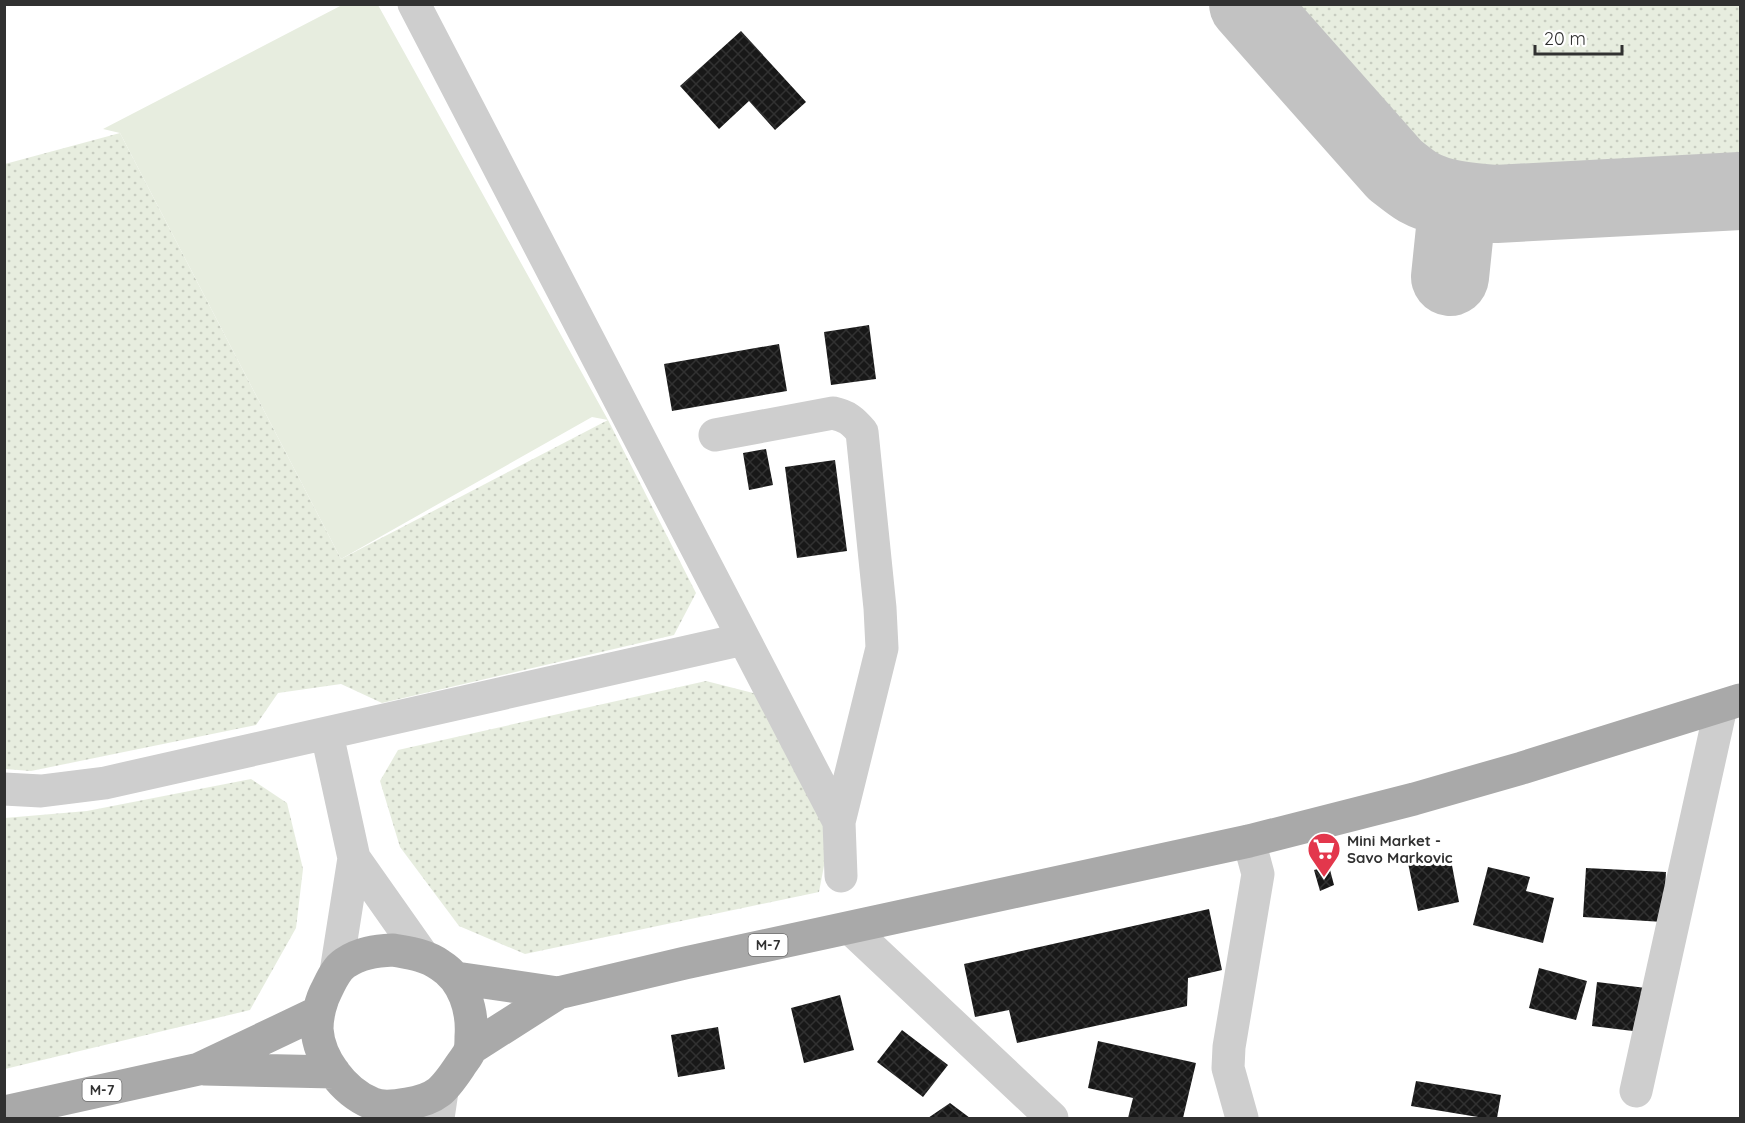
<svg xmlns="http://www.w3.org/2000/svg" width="1745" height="1123" viewBox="0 0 1745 1123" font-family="Quicksand,sans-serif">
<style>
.grass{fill:url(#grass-dots)}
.pitch{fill:#e7eddf}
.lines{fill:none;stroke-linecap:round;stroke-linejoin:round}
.taxiway{stroke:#c2c2c2;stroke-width:78}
.building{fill:url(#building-cross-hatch)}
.minor{stroke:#cecece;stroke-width:33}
.major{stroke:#a9a9a9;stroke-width:33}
.labels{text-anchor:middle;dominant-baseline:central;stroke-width:6;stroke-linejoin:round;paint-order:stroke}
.shield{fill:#fff;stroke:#6f6f6f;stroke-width:1.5}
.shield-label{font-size:14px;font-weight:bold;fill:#313131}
.poi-label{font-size:15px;font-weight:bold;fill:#313131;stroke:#fff;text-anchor:start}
</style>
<defs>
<pattern id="grass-dots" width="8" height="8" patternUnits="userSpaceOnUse" patternTransform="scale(1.5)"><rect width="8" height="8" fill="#e7eddf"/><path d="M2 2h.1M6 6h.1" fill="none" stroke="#c7ccc0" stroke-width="1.8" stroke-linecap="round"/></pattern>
<pattern id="building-cross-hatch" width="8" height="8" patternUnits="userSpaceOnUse" patternTransform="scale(1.5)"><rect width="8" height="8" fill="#181818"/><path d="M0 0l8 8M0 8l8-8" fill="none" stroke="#313131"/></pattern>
</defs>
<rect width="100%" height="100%" fill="#fff"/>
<path class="grass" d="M1288,5h452v160l-235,14 -28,-3 -39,-14 -26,-22z
M120,133l221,426 267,-139 88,173 -22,42 -292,68 -41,-19 -63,9 -22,32 -225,46 -26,-2v-605z
M706,681l51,13 74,135 -12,63 -294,62 -66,-28 -59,-79 -20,-66 18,-31z
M251,779l36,24 16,66 -7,59 -46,82 -245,59v-251l82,-7z"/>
<path class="pitch" d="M344,4l34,1 230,415 -16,-3 -251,142 -221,-426 -17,-4z"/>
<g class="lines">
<path class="taxiway" d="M1248,4l147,166c8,6 15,12 23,17 23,13 52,15 78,17l244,-13
M1450,277l8,-77"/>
</g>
<path class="building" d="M741,31l65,71 -31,28 -26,-29 -30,28 -39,-43z
M869,325l7,54 -45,6 -7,-53z
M779,344l8,47 -115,20 -8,-47z
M766,449l7,36 -24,5 -6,-37z
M835,460l12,91 -50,7 -12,-91z
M1450,855l9,47 -41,9 -10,-48z
M1329,866l5,19 -14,6 -6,-21z
M1488,867l42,10 -4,14 28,7 -11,45 -70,-18z
M1586,868l80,4 -3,50 -80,-5z
M1209,909l13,61 -34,8 -1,28 -170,37 -8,-33 -34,7 -11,-53z
M1539,968l48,13 -11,39 -47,-12z
M1597,982l49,6 -5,44 -49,-6z
M840,995l14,55 -50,13 -13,-55z
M718,1027l7,42 -47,8 -7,-42z
M902,1030l46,35 -25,32 -46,-35z
M1098,1041l98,22 -13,55h-55l5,-20 -45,-10z
M1416,1081l85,14 -4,23h-13l-73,-12z
M950,1103l20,15h-42z"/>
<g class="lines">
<path class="minor" d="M414,4l425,818 2,54
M715,435l118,-22c14,3 20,8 29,19l18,176 2,40 -43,174
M327,734l27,124 -18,114
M4,789l37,2 64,-8 639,-144
M354,858l69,98
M850,928l202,190
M1636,1091l85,-384
M438,1118l4,-27
M1242,1118l-14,-50 1,-21 29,-173 -9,-33"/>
<path class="major" d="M393,950c16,3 33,5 47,15 24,15 33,45 31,72 0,4 0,9 -1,13 -2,6 -7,11 -10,16 -16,24 -23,33 -53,38 -11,2 -26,4 -36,-1 -28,-12 -52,-44 -54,-74 0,-13 4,-29 10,-40 5,-10 9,-20 18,-26 15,-10 30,-12 48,-13z
M456,978l102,15
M470,1049l88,-56 127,-30 564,-122 165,-42 108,-31 218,-68
M204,1069l130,3
M4,1112l195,-43 120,-57"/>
</g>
<defs>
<symbol id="supermarket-pin" viewBox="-11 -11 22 30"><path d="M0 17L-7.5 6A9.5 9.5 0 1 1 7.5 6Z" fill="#e3374c" stroke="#fff"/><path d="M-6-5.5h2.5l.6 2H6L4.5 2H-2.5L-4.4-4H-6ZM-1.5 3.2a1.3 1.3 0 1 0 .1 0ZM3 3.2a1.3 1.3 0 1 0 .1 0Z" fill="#fff"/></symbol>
</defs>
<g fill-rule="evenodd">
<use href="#supermarket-pin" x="1305" y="830" width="38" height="52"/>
</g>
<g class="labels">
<g class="shield">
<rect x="748.5" y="934" width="39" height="22" rx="4.5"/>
<rect x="82.5" y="1079" width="39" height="22" rx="4.5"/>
</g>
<g class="shield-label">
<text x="768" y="945">M-7</text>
<text x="102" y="1090">M-7</text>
</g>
<g class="poi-label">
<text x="1347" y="840">Mini Market -<tspan x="1347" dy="17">Savo Markovic</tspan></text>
</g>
</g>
<rect width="1745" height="1123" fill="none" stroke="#313131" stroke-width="12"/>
<path d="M1535 45v9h87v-9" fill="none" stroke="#313131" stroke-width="3"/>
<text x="1544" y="45" font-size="18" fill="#313131" stroke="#ffffff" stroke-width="4.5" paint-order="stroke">20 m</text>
</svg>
